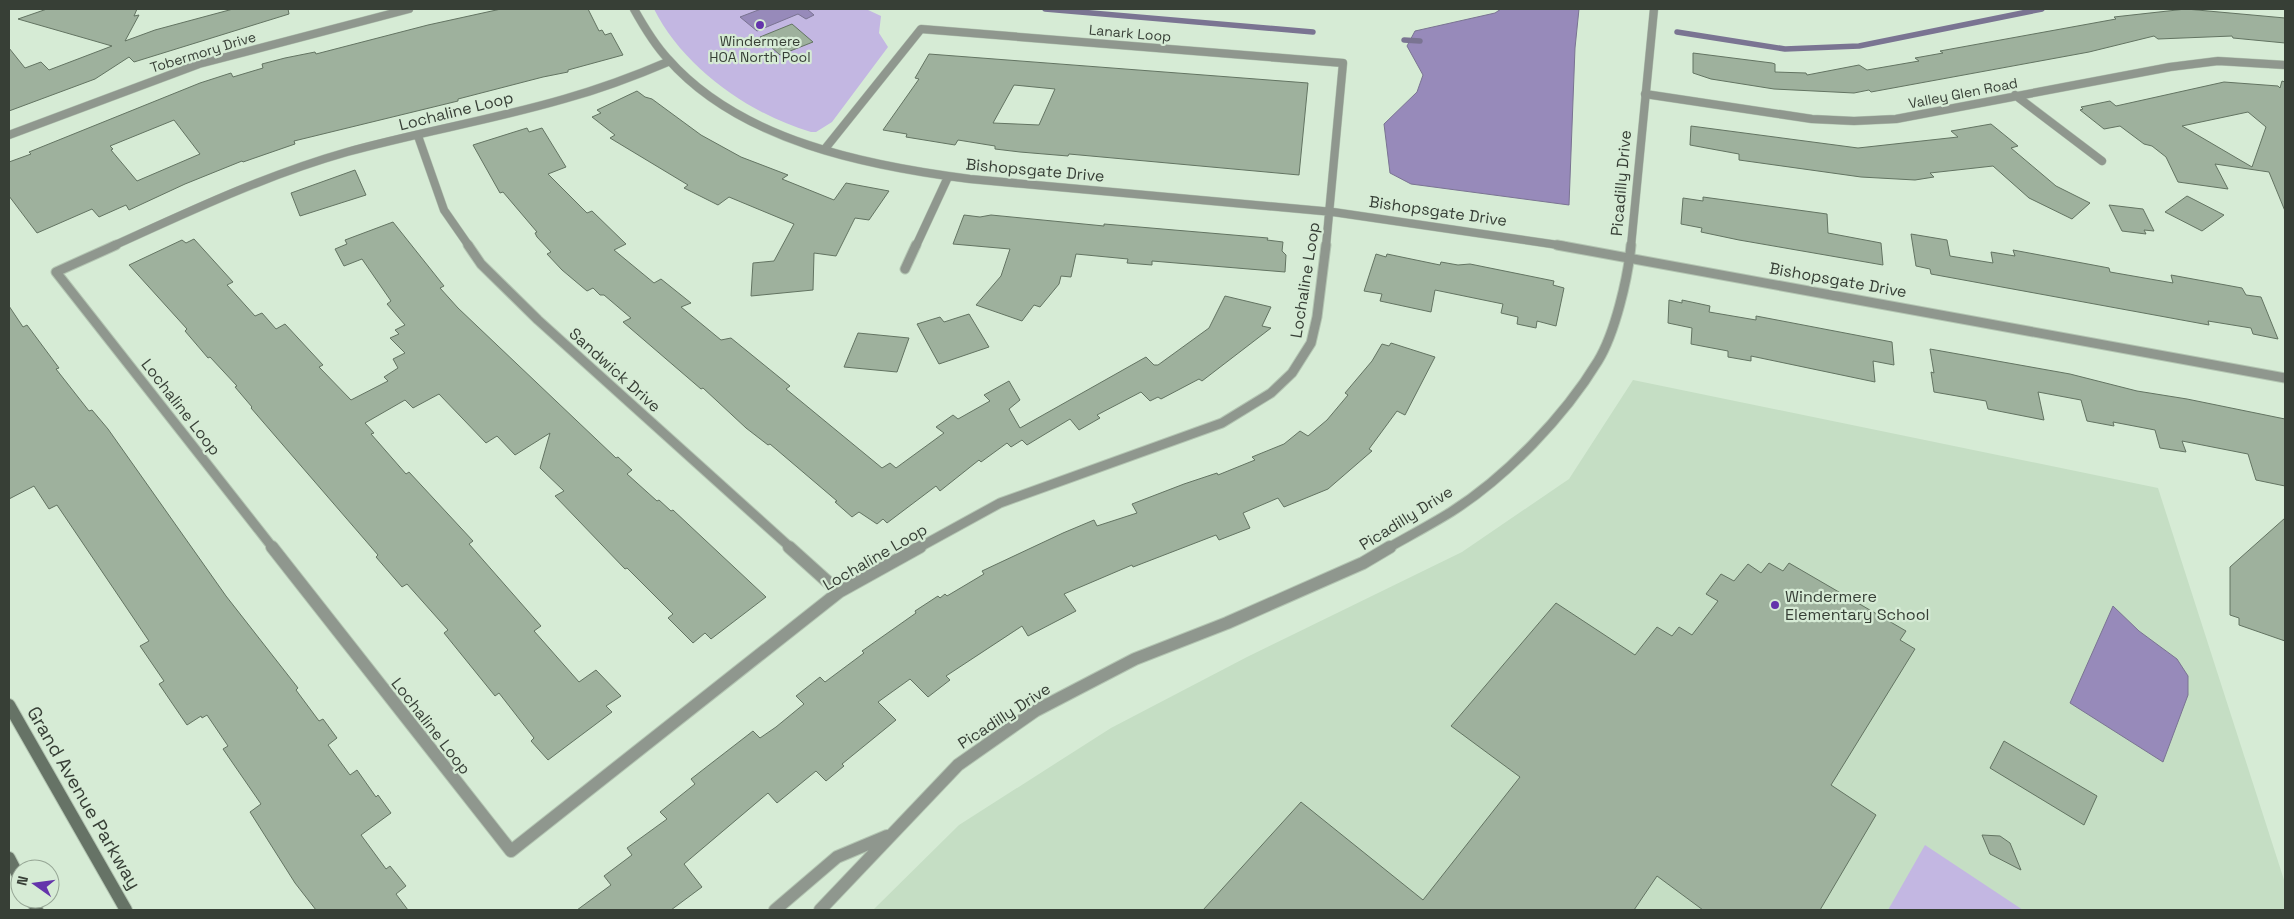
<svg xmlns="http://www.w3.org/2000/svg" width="2294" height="919" viewBox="0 0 2294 919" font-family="'Space Grotesk',sans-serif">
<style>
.built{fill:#c5dec4}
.green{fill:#c3b7e2}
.water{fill:#978aba;stroke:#7a7492}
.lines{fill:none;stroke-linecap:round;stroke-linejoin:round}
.stream{stroke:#7a7492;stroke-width:5.5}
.building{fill:#9eb19d;stroke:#637462;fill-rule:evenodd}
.minor-far2-casing{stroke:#b3c5b2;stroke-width:9}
.minor-far1-casing{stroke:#b3c5b2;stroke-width:11}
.minor-casing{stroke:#b3c5b2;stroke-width:14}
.tertiary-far2-casing{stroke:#b3c5b2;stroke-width:9}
.tertiary-far1-casing{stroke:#b3c5b2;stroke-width:11}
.tertiary-casing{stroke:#b3c5b2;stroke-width:14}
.secondary-casing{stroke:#b3c5b2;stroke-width:14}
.minor-far2{stroke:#8f978e;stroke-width:8}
.minor-far1{stroke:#8f978e;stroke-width:9}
.minor{stroke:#8f978e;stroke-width:12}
.tertiary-far2{stroke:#8f978e;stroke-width:8}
.tertiary-far1{stroke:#8f978e;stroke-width:9}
.tertiary{stroke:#8f978e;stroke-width:12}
.secondary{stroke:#667366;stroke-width:12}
.poi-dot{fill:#6434ab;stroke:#d6ebd5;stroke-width:2}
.labels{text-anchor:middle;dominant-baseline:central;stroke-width:4.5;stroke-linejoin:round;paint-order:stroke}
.far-street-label{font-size:14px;fill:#373f36;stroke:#d6ebd5}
.far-poi-label{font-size:14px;fill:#373f36;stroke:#d6ebd5}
.street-label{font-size:16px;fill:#373f36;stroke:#d6ebd5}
.poi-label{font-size:16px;fill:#373f36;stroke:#d6ebd5;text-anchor:start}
.near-street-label{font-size:19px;fill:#373f36;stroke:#d6ebd5}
</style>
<rect width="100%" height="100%" fill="#d6ebd5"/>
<path class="built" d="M1633,380l525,108 127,395v27h-1412l86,-85 152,-97 136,-71 215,-105 107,-73z"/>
<path class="green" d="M654,9h212l15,7 -2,17 9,14 -56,75 -16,10h-5c-62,-18 -128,-65 -157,-123z
M1925,845l98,65h-135z"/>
<path class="water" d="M761,9h46l7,6 -8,4 -8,-5 -41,17 -17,-14z
M1501,9h78l-4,39 -6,157 -158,-21 -21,-11 -6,-49 33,-32 6,-17 -16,-29 8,-15 80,-18z
M2113,606l26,25 38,28 11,17v19l-25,67 -93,-59z"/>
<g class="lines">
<path class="stream" d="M1045,9l268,23
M1677,32l108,17 74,-3 183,-37
M1404,40l16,1"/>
</g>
<path class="building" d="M47,9h90l-3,7 5,-1 -14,26 30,-11 78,-21h55l1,5 -155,48 -5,-5 -34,22 -86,32v-63l16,20 16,-6 8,8 63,-24 -94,-27z
M501,9h87l11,22 3,-1 3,5 6,-2 12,22 -55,15v2l-25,5 -85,22v2l-164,40 1,3 -52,18 -1,-1 -57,23 -56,26 -3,-5 -27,12 -7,-8 -55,24 -28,-37v-34l22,-8 -2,-2 171,-69 31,-10 2,4 30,-9 -1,-4 23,-6 30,-6 1,2 112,-29zM174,120l26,34 -63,27 -26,-31 2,-1 -3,-3z
M2186,9l99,9v25l-52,-5 -1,-2 -74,3 -4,-3 -65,16 -218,40 -2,-2 -15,3 -80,-4 -63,-10 -18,-6v-20l79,10 3,1v8l31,1 1,2 52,-10 8,5 52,-9 -4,-3 28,-5 -3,-2 176,-32 -2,-2z
M792,24l21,18 -33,13 -20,-18z
M929,54l379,29 -9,92 -230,-21 -1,2 -48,-4 -25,-3v-3l-37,-6 -3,5 -49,-8 1,-3 -24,-4 36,-51 -4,-1zM1014,85l41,4 -16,36 -46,-2z
M2282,81l3,1v129l-16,-39 -54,-8 13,25 -50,-7 -12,-25 -14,-11 -8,-2 -24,-18 -16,3 -24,-19 3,-1 -2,-2 29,-6 6,5 108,-24 54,4 2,2zM2248,112l18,15 -14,40 -70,-41z
M637,91l8,6 7,2 49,36 40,22 47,18 -6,4 52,21 12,-17 43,8 -20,29 -14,-2 -19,38 -22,-3 -1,37 -62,6 2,-33 21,-2 20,-37 -65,-27 -11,8 -34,-17 4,-3 -78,-47 5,-3 -23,-18 9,-4 -4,-3z
M1991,124l27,22 -7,2 45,38 34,17 -18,16 -43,-21 -36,-32 -63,7 4,4 -19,3 -54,-3 -122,-17v-6l-49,-9 1,-19 167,22 100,-11 -7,-6z
M527,128l2,4 13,-4 24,39 -18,7 39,39 5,-2 34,33 -12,6 40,33 7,-4 30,24 -10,4 40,33 10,-2 59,48 -4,3 96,79 8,-5 6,5 48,-35 -8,-6 17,-12 5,4 32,-18 -6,-6 25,-14 11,19 -11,9 11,19 126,-71 8,8h4l51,-37 16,-32 46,11 -9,19 9,2 -69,53 -3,-2 -38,20 -3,-2 -8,4 -9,-9 -44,23 3,3 -21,12 -9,-11 -43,26 -5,-5 -11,7 -4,-4 -26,19 -2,-2 -39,31 -4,-5 -49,37 -4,-4 -6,5 -18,-12 -7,5 -17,-15 2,-1 -67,-57 -2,1 -22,-17 -43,-40 -2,1 -78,-67 8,-4 -27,-23h-4l-7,-7 -6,3 -25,-21 -15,-16 4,-2 -14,-15 -2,-4 2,-1 -34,-40 -3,1 -27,-48z
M355,170l11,25 -66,21 -9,-23z
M2187,196l37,19 -22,16 -37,-19z
M1703,197l124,17 1,19 53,10 2,22 -144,-25 -38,-8 1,-4 -21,-4 2,-26 20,3z
M2109,205l34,4 11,22 -10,-1 2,4 -24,-3z
M964,215l16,2 11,-2 113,11v-2l164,14 -1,2 16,2 -1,9 4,4 -1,17 -133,-11v4l-25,-2 1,-4 -52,-5 -5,23 -10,-1 -2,8 -19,23 -6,-2 -12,16 -46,-16 25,-29 9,-27 -57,-5z
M393,222l51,64 -4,2 18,20 158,150 2,-1 14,13 -5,4 30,27 2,-1 12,11 2,-1 93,87 -55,42 -6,-6 -12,10 -25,-25 5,-4 -46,-46 -2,1 -70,-73 9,-5 -24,-23 10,-35 -35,22 -18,-19 -11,7 -47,-49 -26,14 -8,-8 -40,23 9,10 -3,1 35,40 3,-2 64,69 -4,3 72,82 -7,5 45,51 17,-12 25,26 -15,10 6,6 -64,48 -17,-19 3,-3 -35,-45 -4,3 -51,-63 4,-3 -41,-46 -5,3 -26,-30 2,-2 -127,-147 1,-1 -17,-20 2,-1 -27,-29 -2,1 -23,-27 2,-2 -58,-64 53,-25 4,3 8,-4 39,43 -6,3 28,31 7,-3 14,16 9,-5 38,41 -4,2 32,33 37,-19 -4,-4 14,-9 -5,-9 12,-6 -15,-15 9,-4 -4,-4 10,-5 -18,-21 4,-3 -29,-42 -18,7 -9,-17 12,-5 -2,-4z
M1911,234l36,6 3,16 43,7 -2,-11 24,4 -2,-6 96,18 1,4 63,11 -2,-8 71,13 4,7 15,2 17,42 -25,-5 -2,-6 -43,-7 1,4 -278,-51 -1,-5 -14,-3z
M1376,254l10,3 1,-3 53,11 1,-3 17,3 12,-1 84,17 -1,4 11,3 -8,38 -19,-5 -1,7 -19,-4 1,-7 -17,-4 2,-9 -68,-14 -4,22 -51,-11 2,-7 -18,-3z
M1669,300l13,3v-3l28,6 -1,6 47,8v-4l136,26 2,23 -21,-4 2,21 -124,-26v5l-23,-4v-6l-37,-7 1,-16 -24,-5z
M9,306l14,21 4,-2 32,43 -3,1 33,42 3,-1 16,19 118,167 72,92 -2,2 23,31 4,-2 14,19 -9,7 22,30 7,-5 19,27 2,-2 13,18 -30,22 25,34 4,-3 16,20 -10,8 12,16h-92l-21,-27 -45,-71 11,-8 -38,-55 5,-3 -21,-31 -5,3 -1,-2 -14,9 -28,-41 5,-3 -24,-35 9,-5 -92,-136 -8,4 -15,-23 -25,13z
M969,314l20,33 -50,17 -22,-40 23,-7 4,5z
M858,333l51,5 -12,34 -53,-5z
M1391,343l44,14 -30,58 -8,-4 -28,38 3,2 -44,38 -44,18 -6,-9 -35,15 7,15 -31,12 -3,-5 -83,32 -1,-2 -68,29 12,17 -48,25 -6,-10 -76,50 4,4 -22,17 -18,-18 -32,23 18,18 -54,44 2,2 -18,15 -10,-10 -39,32 -9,-10 -84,71 18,23 -31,23h-94l34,-25 -7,-9 28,-21 -5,-7 40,-29 -7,-7 35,-28 -4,-5 62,-48 7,7 16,-11 28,-23 -8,-8 24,-19 5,5 39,-29 -2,-2 54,-38 -1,-2 23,-15 2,2 5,-4 2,2 37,-22 -2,-3 81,-38 31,-13 3,6 40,-13 -5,-9 52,-20 33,-11 1,2 37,-15 -3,-3 32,-13 16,-13 8,5 19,-16 21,-25 -3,-2 27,-32 10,-17 7,2z
M1930,349l140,25 67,17 50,8 98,20v67l-29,-6 -8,-26 -66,-13 4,11 -26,-4 -5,-18 -42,-8 1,4 -27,-5 -6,-21 -43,-8 6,28 -56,-11 -2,-8 -52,-9 -3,-20 3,1z
M2285,518v123l-46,-16v-7l-9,-3v-48z
M1769,563l14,8 6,-8 117,68 -6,9 15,9 -84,136 45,30 -56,95h-117l-46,-34 -23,34h-431l98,-108 122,98 97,-123 -69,-51 105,-123 79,52 22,-28 15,9 7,-9 13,8 26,-34 -12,-7 15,-20 13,7 14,-17 13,9z
M2004,741l93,55 -13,29 -94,-57z
M1982,835l18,1 10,7 11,27 -31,-16z"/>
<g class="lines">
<defs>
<path id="minor-far2" d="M634,9c10,18 20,35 34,50 72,82 200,107 302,120l363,33 232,34
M1645,94l167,25 42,2 42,-2 274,-52 48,-6 67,4
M2015,95l87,66
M9,135l190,-71 210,-55
M418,136l26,74 25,36
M824,150l97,-121 422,34 -17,183
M113,246c77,-35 153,-71 234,-94 72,-20 145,-32 217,-53 36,-10 71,-23 106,-38
M916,246l32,-69"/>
<path id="minor-far1" d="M116,245l-60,27 217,276
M468,245l13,19 57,56 253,228
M1557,245l728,133
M905,269l11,-24
M918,548l82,-45 222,-80 49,-30 21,-20 19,-30 6,-26 9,-72"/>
<path id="minor" d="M272,547l239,304 328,-259 81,-45
M789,547l50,45"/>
<path id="tertiary-far2" d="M1631,246l23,-237"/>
<path id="tertiary-far1" d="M1388,548c21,-12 42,-23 63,-36 55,-35 113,-95 147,-151 17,-28 30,-83 33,-116"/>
<path id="tertiary" d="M775,910l62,-53 50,-21
M820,910l138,-145 77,-54 100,-52 92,-36 136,-60 27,-16"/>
<path id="secondary" d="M9,705l117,205
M9,858l11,21
M31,899l6,11"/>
</defs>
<use href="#minor-far2" class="minor-far2-casing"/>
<use href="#minor-far1" class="minor-far1-casing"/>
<use href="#minor" class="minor-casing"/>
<use href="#tertiary-far2" class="tertiary-far2-casing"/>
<use href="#tertiary-far1" class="tertiary-far1-casing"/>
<use href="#tertiary" class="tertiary-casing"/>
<use href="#secondary" class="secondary-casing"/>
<use href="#minor-far2" class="minor-far2"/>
<use href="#minor-far1" class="minor-far1"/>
<use href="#minor" class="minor"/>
<use href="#tertiary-far2" class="tertiary-far2"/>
<use href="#tertiary-far1" class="tertiary-far1"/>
<use href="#tertiary" class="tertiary"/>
<use href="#secondary" class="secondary"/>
</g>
<g class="poi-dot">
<circle cx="760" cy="25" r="5"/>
<circle cx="1775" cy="605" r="5"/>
</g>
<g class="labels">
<g class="far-street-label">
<text transform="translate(1130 33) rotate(5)">Lanark Loop</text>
<text transform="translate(203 52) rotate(-17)">Tobermory Drive</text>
<text transform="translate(1963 93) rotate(-11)">Valley Glen Road</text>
</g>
<g class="far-poi-label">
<text x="760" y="41">Windermere<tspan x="760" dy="16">HOA North Pool</tspan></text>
</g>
<g class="street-label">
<text transform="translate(456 111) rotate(-14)">Lochaline Loop</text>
<text transform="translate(1035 170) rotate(5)">Bishopsgate Drive</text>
<text transform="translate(1621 183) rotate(-85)">Picadilly Drive</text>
<text transform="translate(1438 211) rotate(8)">Bishopsgate Drive</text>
<text transform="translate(1305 280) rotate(-81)">Lochaline Loop</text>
<text transform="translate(1838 280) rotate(10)">Bishopsgate Drive</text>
<text transform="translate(615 370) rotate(42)">Sandwick Drive</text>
<text transform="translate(181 407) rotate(52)">Lochaline Loop</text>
<text transform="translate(1406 518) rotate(-32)">Picadilly Drive</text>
<text transform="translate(875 557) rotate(-30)">Lochaline Loop</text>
<text transform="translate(1004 716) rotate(-33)">Picadilly Drive</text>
<text transform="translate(431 726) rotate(52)">Lochaline Loop</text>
</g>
<g class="poi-label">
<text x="1785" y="596">Windermere<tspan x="1785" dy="18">Elementary School</tspan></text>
</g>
<g class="near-street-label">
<text transform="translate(84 798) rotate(60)">Grand Avenue Parkway</text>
</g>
</g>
<rect width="2294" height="919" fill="none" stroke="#373f36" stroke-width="20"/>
<g transform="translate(35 884) rotate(284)"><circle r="24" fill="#d6ebd5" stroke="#96a695"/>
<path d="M0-4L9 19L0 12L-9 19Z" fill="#6434ab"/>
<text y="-8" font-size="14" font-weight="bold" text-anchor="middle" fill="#373f36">N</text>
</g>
</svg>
